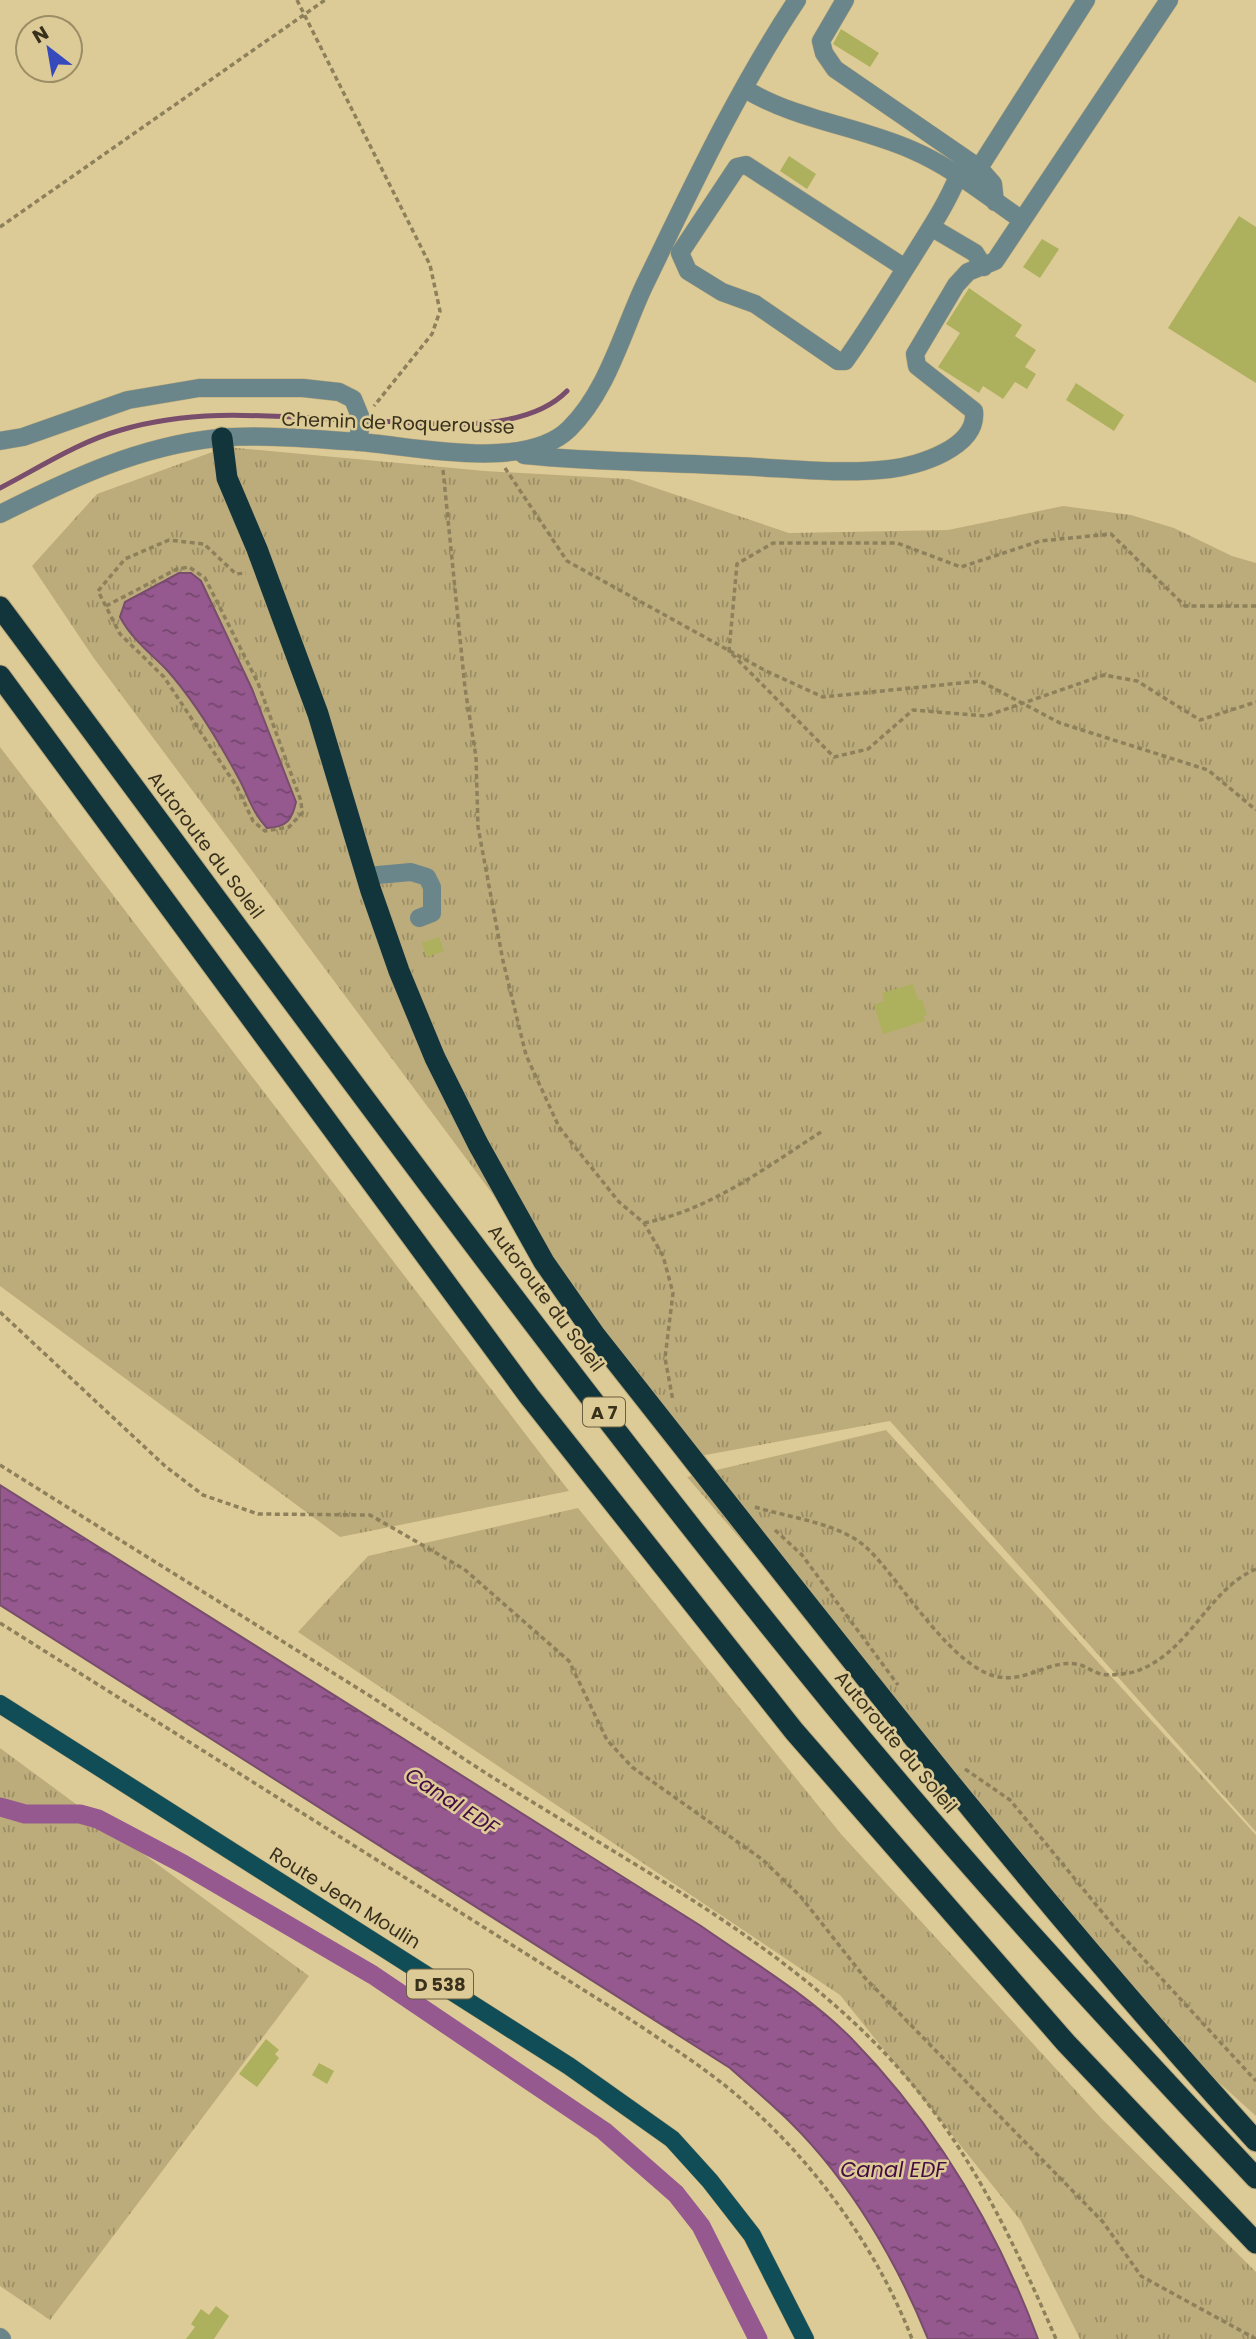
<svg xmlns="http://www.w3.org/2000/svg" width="1256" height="2339" viewBox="0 0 1256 2339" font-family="Poppins,sans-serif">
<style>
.grass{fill:url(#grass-tufts)}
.water{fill:url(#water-ripples);stroke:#794d6c;stroke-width:2}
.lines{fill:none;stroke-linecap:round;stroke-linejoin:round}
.stream{stroke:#794d6c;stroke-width:5}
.canal{stroke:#95598f;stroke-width:19}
.building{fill:#adb05c}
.minor-casing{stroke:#b9a97c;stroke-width:19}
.major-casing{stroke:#b9a97c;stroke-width:19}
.highway-casing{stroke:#b9a97c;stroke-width:23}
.path{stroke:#8d805b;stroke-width:3.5;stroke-dasharray:5 3.5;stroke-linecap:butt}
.minor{stroke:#6b868b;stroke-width:18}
.major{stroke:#114d56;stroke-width:18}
.highway{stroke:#11353b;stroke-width:21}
.labels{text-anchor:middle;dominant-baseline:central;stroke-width:5;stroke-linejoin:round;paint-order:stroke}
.shield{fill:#ddcb97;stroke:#6a5f41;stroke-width:2}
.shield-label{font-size:18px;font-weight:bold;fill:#39311c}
.street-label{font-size:19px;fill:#39311c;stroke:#ddcb97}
.water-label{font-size:21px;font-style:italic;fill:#450c42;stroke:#ddcb97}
</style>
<defs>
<pattern id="grass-tufts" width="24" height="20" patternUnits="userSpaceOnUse" patternTransform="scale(1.75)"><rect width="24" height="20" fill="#bdac7b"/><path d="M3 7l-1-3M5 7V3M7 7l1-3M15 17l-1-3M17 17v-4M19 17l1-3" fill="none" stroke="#9b8d64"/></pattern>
<pattern id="water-ripples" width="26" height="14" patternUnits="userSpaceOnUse" patternTransform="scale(1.75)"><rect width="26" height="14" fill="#95598f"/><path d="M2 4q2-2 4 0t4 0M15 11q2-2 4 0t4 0" fill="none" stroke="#74466d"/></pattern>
</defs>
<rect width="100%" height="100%" fill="#ddcb97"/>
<path class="grass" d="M226,447l259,24 144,8 160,54 159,-3 115,-24 68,9 43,13 58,28 24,7v1269l-366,-411 -201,37 -596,-801 -61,-91 65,-72z
M0,747l569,744 -229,46 -340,-251z
M886,1430l370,405v281l-83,-75 -486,-564z
M578,1508l263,326 260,284 155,154v67h-176l-59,-118 -181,-226 -542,-363 70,-76z
M0,1748l309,228 -259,344 -50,-34z"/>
<path class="water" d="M179,573h12l10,8 51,108 44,113c-4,18 -9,25 -29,26 -15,-16 -19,-33 -29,-51 -20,-37 -44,-77 -72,-108 -17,-17 -35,-31 -46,-52l5,-15z
M0,1485l701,441c50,35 106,68 150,112 84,86 145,188 187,301h-110c-31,-77 -78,-158 -138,-217 -19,-19 -40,-36 -60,-54l-730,-463z"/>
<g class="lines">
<path class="stream" d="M379,421c56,3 146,13 188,-30
M0,488c39,-20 78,-46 121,-58 74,-22 148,-14 224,-10"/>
<path class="canal" d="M0,1807l25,7h55l18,5 85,45 190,111 231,156 72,63 25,32 57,113"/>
</g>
<path class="building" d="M841,29l38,24 -9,14 -37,-23z
M789,156l27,18 -9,15 -27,-18z
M1239,216l17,11v156l-88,-55z
M1042,239l17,10 -19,29 -17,-11z
M969,288l53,37 -7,11 21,14 -11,17 11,7 -9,15 -12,-7 -12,17 -20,-13 -4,7 -41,-26 22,-34 -14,-9z
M1076,383l48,32 -10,16 -48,-31z
M439,937l5,14 -17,6 -5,-14z
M913,984l5,16 4,-1 5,16 -4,1 2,5 -42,13 -9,-29 10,-4 -2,-8z
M266,2039l13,11 -4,4 4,4 -22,29 -18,-13z
M319,2063l15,8 -7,13 -15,-9z
M216,2306l13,10 -15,23h-28l9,-12 -4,-3 10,-15 8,6z"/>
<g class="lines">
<defs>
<path id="minor" d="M845,0l-24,41 3,12 11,16 144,99 14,16 2,18
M745,89c51,31 113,37 167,61 40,17 75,46 110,70
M979,168l107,-168
M931,227l44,26 9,14
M905,268l-159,-103 -9,2 -57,86 8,18 34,21 33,12 83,57h7c23,-32 44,-67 65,-100 17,-28 36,-55 48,-85
M0,441l23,-4 105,-37 71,-12h104l36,4 14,7 9,22 -5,21
M524,455c70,7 141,7 212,11 50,2 103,9 154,3 27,-3 88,-21 84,-58l-57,-45 -2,-12 41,-69 12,-13 27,-11 174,-261
M0,514c70,-35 139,-68 218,-76 39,-4 100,1 141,4 56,4 166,30 210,-13 38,-37 53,-96 75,-143 47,-97 93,-196 153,-286
M367,876l44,-4 16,5 5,10v26l-13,5
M0,2337l2,2"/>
<path id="major" d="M0,1704l569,362 103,73 38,42 42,54 53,104"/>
<path id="highway" d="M222,438l5,40 30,71 61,165 53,177 28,80 36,87 43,86 66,118 51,73c216,273 427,549 661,806
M0,607c274,367 542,741 832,1096 135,164 278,320 424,475
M0,676l529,720 265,335 272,312 190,200"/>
</defs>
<use href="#minor" class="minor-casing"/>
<use href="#major" class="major-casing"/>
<use href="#highway" class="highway-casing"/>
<path class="path" d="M297,0l133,265 10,46 -8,23 -58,72
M0,227l325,-227
M505,468l62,93 199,110 57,26 157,-16 80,42 148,47 48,40
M443,470l22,218 11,69 2,70 25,134 23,94 33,72 60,75 25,21 19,33 10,37 -8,65 8,43
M106,606l71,-37 12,-2 16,11 53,105 43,118 1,12 -13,14 -24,4 -12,-10 -16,-34 -73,-110 -44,-43 -22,-43 27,-32 44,-19 35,4 32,30 10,-1
M1256,606h-71l-74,-72 -71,7 -79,26 -64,-24h-124l-36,21 -8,87 105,106 34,-8 45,-39 73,6 118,-41 33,6 63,39 56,-18
M644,1223c66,-13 121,-55 177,-91
M0,1312l165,154 38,29 55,19 112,1 94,54 105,92 38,79 25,27 131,93 38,37 64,81 238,244 38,54 115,63
M0,1465c123,77 247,154 370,231 45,29 89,61 135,89 134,84 280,159 388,277 75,82 119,176 163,277
M755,1507c35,11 86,16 113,42 34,33 84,120 131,128 28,5 50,-17 77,-13 9,1 16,8 25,10 9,2 28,0 36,-3 54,-20 71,-82 119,-102
M775,1530l27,25 96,130
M0,1623l625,393c39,26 79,51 114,81 74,63 138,151 173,242
M965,1769l45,31 106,129 140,152"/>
<use href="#minor" class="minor"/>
<use href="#major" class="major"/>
<use href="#highway" class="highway"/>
</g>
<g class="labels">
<g class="shield">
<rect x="583" y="1397.5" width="42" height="29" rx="5"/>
<rect x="407" y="1969.5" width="66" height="29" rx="5"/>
</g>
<g class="shield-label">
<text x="604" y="1412">A 7</text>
<text x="440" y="1984">D 538</text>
</g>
<g class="street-label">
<text transform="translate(398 423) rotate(2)">Chemin de Roquerousse</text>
<text transform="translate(206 845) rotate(53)">Autoroute du Soleil</text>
<text transform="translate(546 1298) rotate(53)">Autoroute du Soleil</text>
<text transform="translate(896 1742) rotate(50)">Autoroute du Soleil</text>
<text transform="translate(345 1898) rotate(32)">Route Jean Moulin</text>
</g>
<g class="water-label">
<text transform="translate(452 1801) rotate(33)">Canal EDF</text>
<text x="893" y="2169">Canal EDF</text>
</g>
</g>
<g transform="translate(49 49) rotate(329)"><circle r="33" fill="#ddcb97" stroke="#9b8d66" stroke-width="2"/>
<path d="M0-5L12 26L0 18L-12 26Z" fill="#374abc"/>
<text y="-10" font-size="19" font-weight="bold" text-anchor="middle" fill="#39311c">N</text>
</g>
</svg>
